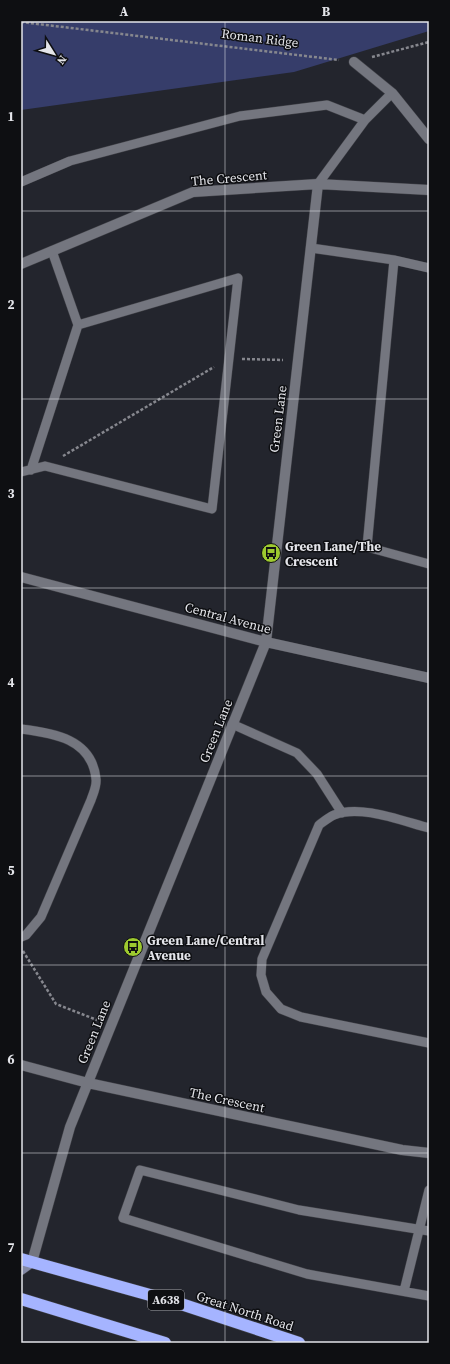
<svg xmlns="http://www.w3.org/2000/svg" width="450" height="1364" viewBox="0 0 450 1364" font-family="'Source Serif 4',serif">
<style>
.green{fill:#363d6a}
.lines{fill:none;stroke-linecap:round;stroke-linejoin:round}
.lane-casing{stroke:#414248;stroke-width:10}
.street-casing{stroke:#414248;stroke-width:11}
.secondary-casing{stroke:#414248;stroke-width:11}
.highway-casing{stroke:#414248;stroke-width:13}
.path{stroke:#86878e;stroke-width:2.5;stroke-dasharray:3 2;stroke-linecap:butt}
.lane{stroke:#74767f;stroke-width:9}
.street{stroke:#74767f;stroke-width:10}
.secondary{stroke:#8389a5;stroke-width:10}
.highway{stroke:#a5b4ff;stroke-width:12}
.grid{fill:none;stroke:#e4e5ea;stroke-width:1;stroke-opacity:0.55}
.labels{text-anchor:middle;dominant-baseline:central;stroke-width:3;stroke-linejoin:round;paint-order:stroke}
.shield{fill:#0e0f12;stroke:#a4a5a9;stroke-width:1}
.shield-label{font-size:12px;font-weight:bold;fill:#e4e5ea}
.street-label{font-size:13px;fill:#e4e5ea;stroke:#0e0f12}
.poi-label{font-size:13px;font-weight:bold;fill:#e4e5ea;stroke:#0e0f12;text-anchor:start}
.neatline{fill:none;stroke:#e4e5ea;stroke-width:1.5}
.grid-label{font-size:13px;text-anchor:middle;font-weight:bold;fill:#e4e5ea}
</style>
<rect width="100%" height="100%" fill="#23252d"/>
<path class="green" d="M21,21h408v10l-135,41 -273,38z"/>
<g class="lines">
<defs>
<path id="lane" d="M21,182l49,-21 170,-45 87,-11 38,15
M318,184l47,-64 27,-27
M311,248l83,12 35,8
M52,251l26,74
M394,260l-27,287 62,17
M21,472l24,-6 167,43 26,-231 -160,47 -47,145
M232,724l65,29 20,21 25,39
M21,729c33,4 71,10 75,50 1,7 -3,15 -5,21l-50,117 -15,18 -5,2
M429,828c-27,-7 -69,-24 -95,-13 -5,2 -11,7 -15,10l-57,134 -1,16 5,17 15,17 20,8 128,26
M429,1231l-130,-21 -159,-40 -17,48 184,56 122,22
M404,1291l25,-101"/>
<path id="street" d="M354,62l38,31 37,46
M21,264l172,-72 125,-8 111,6
M21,577l245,65 163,36
M21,1065l67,18 314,67 27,3
M32,1262l38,-135 196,-485 52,-458"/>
<path id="secondary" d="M21,1270l11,-8"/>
<path id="highway" d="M21,1259l154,43 124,41
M21,1299l144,44"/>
</defs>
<use href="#lane" class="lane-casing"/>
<use href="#street" class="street-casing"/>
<use href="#secondary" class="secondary-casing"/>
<use href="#highway" class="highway-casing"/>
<path class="path" d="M21,22l318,38
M372,57l57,-15
M242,359l41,1
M63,456l151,-89
M23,951l33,53 41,16"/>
<use href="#lane" class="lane"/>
<use href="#street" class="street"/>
<use href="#secondary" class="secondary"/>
<use href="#highway" class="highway"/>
</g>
<path class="grid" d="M225,21v1322M21,211h408M21,399h408M21,588h408M21,776h408M21,965h408M21,1153h408"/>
<defs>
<symbol id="bus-disc" viewBox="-11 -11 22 22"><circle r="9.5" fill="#9eca2f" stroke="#0e0f12"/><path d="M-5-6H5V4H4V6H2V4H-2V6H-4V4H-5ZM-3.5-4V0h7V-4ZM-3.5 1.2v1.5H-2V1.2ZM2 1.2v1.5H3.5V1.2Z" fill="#111"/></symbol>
</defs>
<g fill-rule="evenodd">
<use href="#bus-disc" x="260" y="542" width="22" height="22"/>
<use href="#bus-disc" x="122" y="936" width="22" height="22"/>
</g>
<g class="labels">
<rect class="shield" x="148" y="1290" width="36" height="20" rx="3"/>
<g class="shield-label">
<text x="166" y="1300">A638</text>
</g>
<g class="street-label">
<text transform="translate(260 38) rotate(7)">Roman Ridge</text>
<text transform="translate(229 178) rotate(-5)">The Crescent</text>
<text transform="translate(278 419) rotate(-83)">Green Lane</text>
<text transform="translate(228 618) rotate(15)">Central Avenue</text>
<text transform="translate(216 731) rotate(-68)">Green Lane</text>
<text transform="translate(94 1032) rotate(-68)">Green Lane</text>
<text transform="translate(227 1100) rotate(12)">The Crescent</text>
<text transform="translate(245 1311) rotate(18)">Great North Road</text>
</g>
<g class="poi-label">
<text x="285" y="546">Green Lane/The<tspan x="285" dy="15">Crescent</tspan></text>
<text x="147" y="940">Green Lane/Central<tspan x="147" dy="15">Avenue</tspan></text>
</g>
</g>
<rect width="450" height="1364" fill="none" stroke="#0e0f12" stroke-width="44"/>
<g transform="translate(54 54) rotate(127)" stroke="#0e0f12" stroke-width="3" paint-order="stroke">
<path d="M0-3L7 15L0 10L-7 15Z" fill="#e4e5ea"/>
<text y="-6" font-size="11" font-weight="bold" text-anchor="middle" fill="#e4e5ea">N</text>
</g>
<rect x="22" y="22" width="406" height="1320" class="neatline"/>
<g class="grid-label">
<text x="124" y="16">A</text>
<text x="326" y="16">B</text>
<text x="11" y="121">1</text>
<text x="11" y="309">2</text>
<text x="11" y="498">3</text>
<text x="11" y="687">4</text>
<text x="11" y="875">5</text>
<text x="11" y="1064">6</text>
<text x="11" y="1252">7</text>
</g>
</svg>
